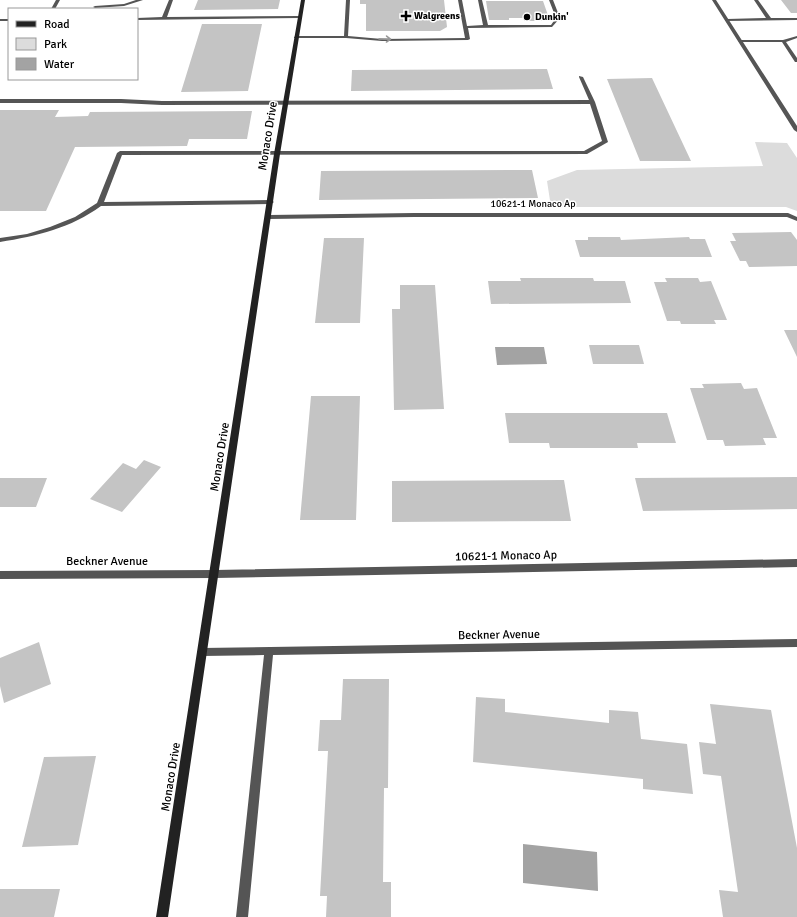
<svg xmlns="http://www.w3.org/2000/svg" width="797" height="917" viewBox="0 0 797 917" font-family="Signika,sans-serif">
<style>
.green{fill:#dcdcdc}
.water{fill:#a3a3a3}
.building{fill:#c4c4c4}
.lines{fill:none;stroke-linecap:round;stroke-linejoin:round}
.lane{fill:#555;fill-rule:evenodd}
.street{fill:#555;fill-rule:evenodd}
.secondary{fill:#222;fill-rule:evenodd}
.oneway{stroke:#999}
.poi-dot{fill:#000;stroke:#fff;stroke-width:1.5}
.labels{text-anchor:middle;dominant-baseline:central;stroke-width:3;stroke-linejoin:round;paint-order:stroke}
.far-poi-label{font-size:10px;font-weight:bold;fill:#000;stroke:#fff;text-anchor:start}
.far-street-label{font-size:10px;fill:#000;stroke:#fff}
.street-label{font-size:12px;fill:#000;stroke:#fff}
</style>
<rect width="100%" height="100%" fill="#fff"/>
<path class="green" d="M755,142l32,1 10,15v53l-11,-4h-235l-4,-26 30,-11 186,-4z"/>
<path class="water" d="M495,347h49l3,17 -50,1z
M523,844l74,8 1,39 -75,-8z"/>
<path class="building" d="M198,0h82l-2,9 -84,1z
M360,0h84l3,27 -7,4h-74v-27h-6z
M781,0h16v13h-6z
M486,1h57l7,20h-20l-1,-3h-20v2h-20z
M202,24h60l-14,67 -67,1z
M547,69l6,20 -202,2 1,-21z
M652,78l39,83h-51l-33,-82z
M0,110h59l-4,7 33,-1 2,-4 162,-1 -5,28h-58l-2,7 -112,1 -29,64h-46z
M532,170l6,28 -219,2 2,-29z
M791,232l6,8v26l-48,1 -3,-6h-6l-10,-20h6l-4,-8z
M588,237h32l1,3 68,-3 1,2h15l7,18h-132l-5,-17h13z
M324,238h40l-4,85h-45z
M520,278h73l1,3h31l6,22 -140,1 -3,-23h33z
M665,278h33l2,4 11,-1 16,39h-13l2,4h-35l-1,-3h-13l-13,-39h13z
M400,285h35l9,124 -50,1 -2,-101h8z
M784,330h13v27z
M589,345h50l5,19h-51z
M741,383l3,6 13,-1 20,50h-14l3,7 -41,1 -2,-6h-16l-17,-52h14l-2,-4z
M311,396h49l-4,124h-56z
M505,413h162l9,30h-39l1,5h-88l-1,-5h-40z
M144,460l17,7 -39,45 -32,-13 33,-36 13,6z
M797,477v32l-154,2 -8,-33z
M0,478h47l-11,29h-36z
M564,480l7,41 -179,1v-41z
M39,642l12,42 -47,19 -4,-17v-28z
M343,679h46l-1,109h-4l-1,94h8v35h-65l1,-21h-7l8,-145h-10l2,-31h21z
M476,697l29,2v13l104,11v-13l29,2 3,27 46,5 6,50 -50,-5v-10l-170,-17z
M710,704l61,6 26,138v69h-74l-4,-27 19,2 -17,-116 -18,-2 -4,-32 17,2z
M96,756l-18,89 -56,2 22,-90z
M0,889h60l-6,28h-54z"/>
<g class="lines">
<path class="lane" d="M56,0h4l-5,9h-4z
M136,0h7l-19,6 -29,2 -2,-1 2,-1 29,-2z
M169,0h4l-6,17 132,-1 2,1 -2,1 -162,2v-2l25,-1z
M346,0h4l-2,36 34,3 83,-1 -7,-38h4l5,26 16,-1 -5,-25h4l6,25h63l5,-7 -7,-18h4l7,18 -8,9 -84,1 2,11 -2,1 -86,1 -36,-3h-52v-1l2,-1h48z
M754,0h4l13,18h26v2l-72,1v-1l2,-1 39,-1z
M0,19h9v2h-9z
M797,36v2l-11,4 11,16v4h-2l-13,-20h-42l-2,-1 2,-1h43z
M579,76l4,1 12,25 13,40 -21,12 -465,1 -18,47 167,-2 3,2 -3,2 -170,2c-30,22 -64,30 -101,36v-4l27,-4 23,-7 25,-10 22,-14 20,-50 3,-2h464l18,-10 -12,-37 -428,1 -41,-2h-121v-4h121l41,2 427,-1 -10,-23z
M414,213h374l9,4v4l-10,-4h-373l-145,2 -3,-2 3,-2z
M797,559v8l-582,11 -3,-1 -1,-3 1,-3 3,-1z
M797,639v8l-524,8 -25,262h-12l28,-262 -62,1 -3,-1 -2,-3 2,-3 3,-1z"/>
<path class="street" d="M712,0h4l81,126v6l-3,-2z
M215,570l3,1 1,3 -1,3 -3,1 -215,1v-8z"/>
<path class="secondary" d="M301,0h4l-25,154 -112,763h-12l118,-763z"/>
</g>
<defs><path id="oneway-shaft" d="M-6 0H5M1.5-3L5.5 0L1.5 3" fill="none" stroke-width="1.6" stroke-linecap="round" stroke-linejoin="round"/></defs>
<use class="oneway" href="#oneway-shaft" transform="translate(385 39) rotate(1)"/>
<g class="poi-dot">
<path d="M404 10h4v4h4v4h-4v4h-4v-4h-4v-4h4z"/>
<circle cx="527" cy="17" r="4"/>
</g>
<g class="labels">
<g class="far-poi-label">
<text x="414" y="16">Walgreens</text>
<text x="535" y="17">Dunkin'</text>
</g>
<g class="far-street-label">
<text x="533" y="204">10621-1 Monaco Ap</text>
</g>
<g class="street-label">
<text transform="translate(268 136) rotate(-81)">Monaco Drive</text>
<text transform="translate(220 457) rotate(-81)">Monaco Drive</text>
<text transform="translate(506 556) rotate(-1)">10621-1 Monaco Ap</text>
<text x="107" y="561">Beckner Avenue</text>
<text transform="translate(499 635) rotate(-1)">Beckner Avenue</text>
<text transform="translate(171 777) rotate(-81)">Monaco Drive</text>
</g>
</g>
<rect x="8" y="8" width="130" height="72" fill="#ffffff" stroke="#999999"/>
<rect x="16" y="21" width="20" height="6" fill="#222222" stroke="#999999"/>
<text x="44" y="28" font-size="12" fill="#000000">Road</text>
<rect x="16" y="38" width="20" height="12" fill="#dcdcdc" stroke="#999999"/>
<text x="44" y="48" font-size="12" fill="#000000">Park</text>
<rect x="16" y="58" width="20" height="12" fill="#a3a3a3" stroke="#999999"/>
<text x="44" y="68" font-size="12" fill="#000000">Water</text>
</svg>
